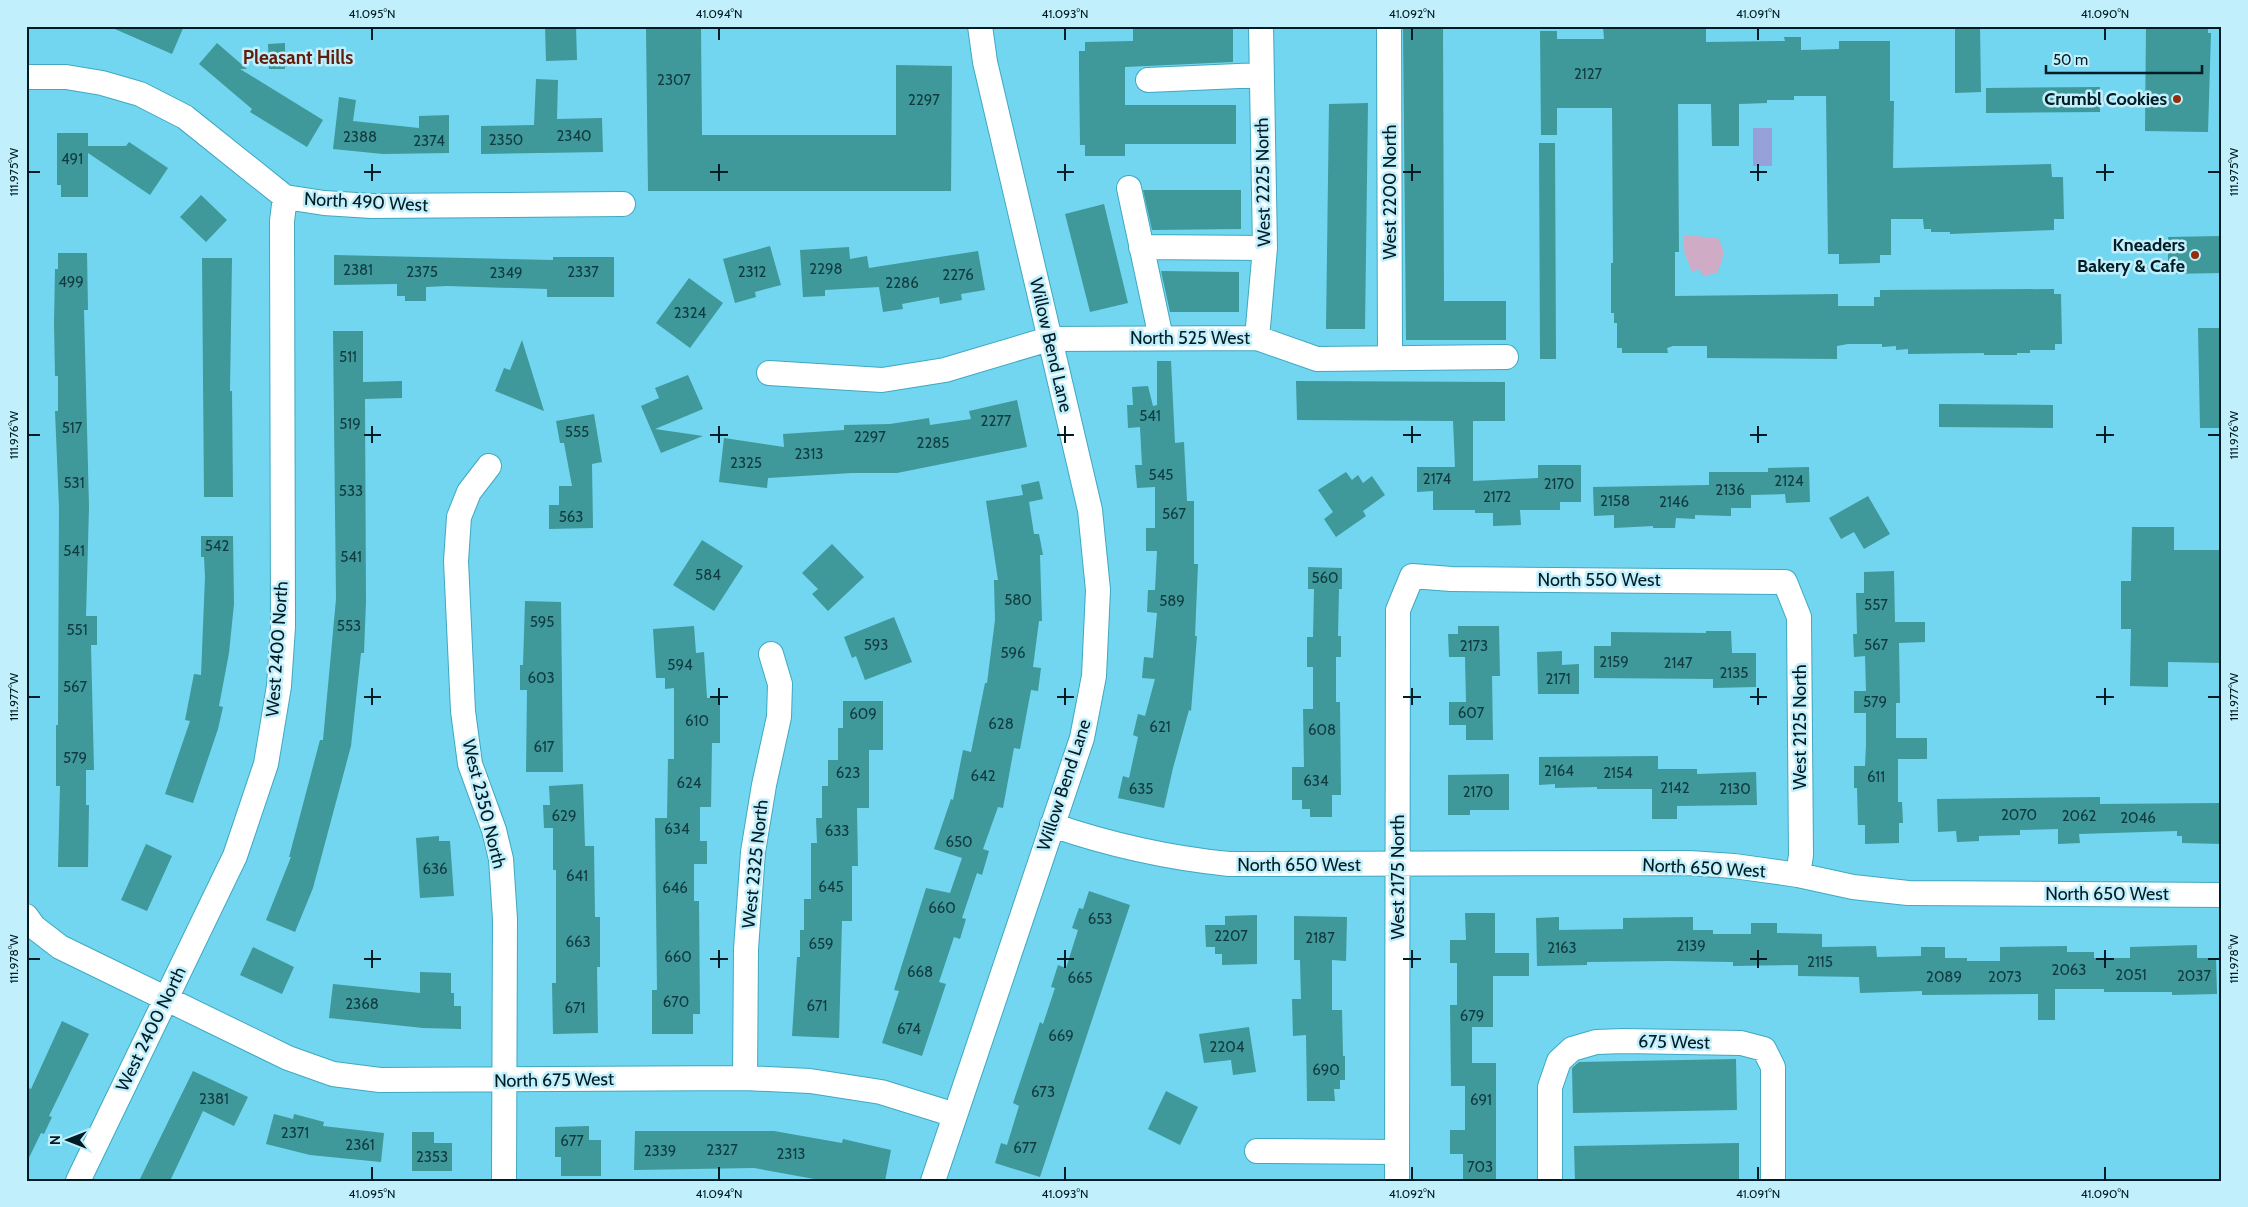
<svg xmlns="http://www.w3.org/2000/svg" width="2248" height="1207" viewBox="0 0 2248 1207" font-family="Cabin,sans-serif">
<style>
.green{fill:#d0abc5}
.water{fill:#96a0d9}
.building{fill:#3f9899}
.lines{fill:none;stroke-linecap:round;stroke-linejoin:round}
.minor-casing{stroke:#40a8c1;stroke-width:26}
.minor{stroke:#fff;stroke-width:24}
.ticks{fill:none;stroke:#001c24;stroke-width:2}
.poi-dot{fill:#942d0b;stroke:#c1effc;stroke-width:2}
.labels{text-anchor:middle;dominant-baseline:central;stroke-width:5;stroke-linejoin:round;paint-order:stroke}
.number-label{font-size:15px;fill:#103b41}
.poi-label{font-size:18px;font-weight:bold;fill:#001c24;stroke:#c1effc;text-anchor:end}
.street-label{font-size:18px;fill:#001c24;stroke:#c1effc}
.neighbourhood-label{font-size:19px;font-weight:bold;fill:#601e0a;stroke:#c1effc}
.neatline{fill:none;stroke:#001c24;stroke-width:2}
.ticks-label{font-size:12px;text-anchor:middle;fill:#001c24}
</style>
<rect width="100%" height="100%" fill="#72d6f0"/>
<path class="green" d="M1684,235l33,3c10,11 6,22 0,35l-14,3 -4,-7 -7,3 -8,-21z"/>
<path class="water" d="M1753,128h19v38h-19z"/>
<path class="building" d="M108,26h76l-12,28z
M545,26h31l1,34 -31,1z
M1403,26h40l1,275h62v39h-100z
M1603,26h103v16l79,-1 -1,-4h17v13l38,-1v-8h51v60h4l-1,67 158,-4 1,13h11l1,42h-10v11l-104,4v-2h-19v-3h-7l-1,-10h-32v36h-11v8l-41,1v-10h-11l-2,-158h-32v4h-27v3l-28,1v42h-27l-1,-42h-33l1,148h-4v44l163,-2v12h36v-9h6v-7l174,-1v5h7l1,50h-7v6h-25v3h-13v2h-33v-2l-76,1v-5l-12,1v-4l-14,1v-3h-34l-11,2v13l-130,-1v-12h-34l-6,2 1,5h-46v-5h-5v-25h-3v-10h-3v-50h2l-1,-155h-55v27h-16l-1,-104h17v8h47z
M1955,26h25l1,66 -26,1z
M2146,26h62v7h3l-3,99 -63,-1z
M1233,27v35l-108,5v38h111v39h-111v12h-40v-11h-5l-1,-79v-15h6v-9l48,-1v-13z
M646,29h55l1,106h194v-70l56,1 -1,125h-303z
M217,43l30,26h-7l83,51 -16,27 -57,-35 2,-3 -53,-45z
M285,43v26h-16l-1,-25z
M536,79l22,1 -1,39 45,-1 1,34 -122,2v-28l53,-1z
M2100,87v25l-114,1v-25z
M339,97l17,3 -3,21 66,7v-12l30,-1v38l-66,1 -50,-5z
M1368,103l-3,226h-39l3,-225z
M57,133h31v13h38l3,-4 39,26 -18,27 -62,-42v44h-27v-12h-4z
M1539,143h16l1,216h-16z
M1143,190h98v39l-89,1z
M201,195l26,25 -21,22 -26,-25z
M1104,204l24,99 -38,9 -25,-98z
M2222,236v37l-54,1v-37z
M770,246l11,39 -26,7 1,5 -21,6 -12,-44z
M849,247l1,12 17,-3 2,12 109,-17 7,39 -24,4 1,6 -22,4 -1,-7 -37,7 1,5 -20,3 -4,-25 -54,3v6l-22,1 -3,-47z
M58,253h29l1,57h-4l5,197 -3,109h11v29h-6l3,125h-8v35h3l-1,62h-30l2,-81h-4v-61h2l1,-217 -4,-97h3v-35h-3l-1,-53 1,-54h3z
M334,255l219,5v-3h61v40h-67v-8l-100,-3 -21,1v14h-21v-5h-8v-12l-63,1z
M202,258h30l-2,133h2l1,106h-29z
M1161,271l78,1v40h-69z
M689,278l34,25 -33,45 -34,-25z
M2198,328h24v100h-22z
M333,331h30v51l39,-1v17l-37,1 1,202 -2,52h-3l-10,93 -38,142 -18,44 -29,-12 25,-63h-2l31,-117h3l13,-141z
M522,340l22,71 -49,-20 9,-23 6,2z
M1157,361h14l4,82 9,-1 3,59h7v63h4l-3,72h2l-6,75 -2,-1 -16,58 -9,40 -46,-10 5,-22 6,2 9,-41 -5,-2 5,-21 7,2 10,-37 -13,-1 2,-21 9,1 4,-45 -10,-1 1,-22h7l2,-39h-11v-23h9v-41l-18,1 -2,-23h7l-2,-38 -12,1 -1,-23h6l-1,-18 16,-1 5,20 4,-1z
M688,375l15,34 -48,20 48,7 -42,17 -20,-47 18,-8 -4,-10z
M1296,381l209,1v39h-32v60l65,-3v-13h43v37h-21v8h-40l1,15 -28,1v-13h-18v-3h-42v-19l-16,1v-25h38l-2,-46 -156,-1z
M1017,400l10,47 -130,26h-45l-84,5 -1,10 -48,-6 5,-44 60,9 -1,-13 61,-4v-5l46,-1 39,-6 1,7 41,-6 -2,-8z
M1939,404l114,1v23l-114,-1z
M594,414l8,48 -10,2 1,64 -44,1v-24h10v-19h13l-8,-43h-4l-4,-22z
M1809,467l1,35 -24,1 -1,-9 -34,1v13h-20v8l-36,-1v4l-19,-1 -1,10h-22v-2l-39,2v-13l-20,1 -1,-29 116,-2v-13h59v-4z
M1346,472l6,8 6,-5 5,8 9,-7 13,19 -22,16 3,5 -30,21 -12,-18 9,-7 -15,-22z
M1039,481l4,18 -14,3 5,32h5l4,21h-3l2,66h-3l-6,46 8,1 -3,23 -7,-1 -11,59 -6,-1 -11,60 -5,-1 -15,42 6,2 -7,24 -5,-2 -15,45 4,1 -6,20 -6,-2 -15,45 7,2 -24,72 -40,-13 17,-52 -5,-1 32,-102 24,5 12,-35 -28,-9 17,-50 2,1 10,-50 8,2 14,-69h2l8,-63 -1,-40h4l-12,-79 37,-6 -2,-10z
M1868,496l22,38 -26,15 -10,-17 -13,7 -12,-21z
M2132,527h42v23h48v113l-54,-1v25l-38,-1 1,-57h-10v-48h10z
M201,536h32l1,68 -5,49 -10,53 4,1 -5,22 -25,74 -28,-9 25,-73 -5,-1 9,-46 7,1 4,-98 -1,-20h-3z
M702,540l41,26 -29,45 -41,-26z
M832,544l32,33 -36,34 -16,-17 6,-5 -16,-16z
M1308,567l34,1v21h-3l-1,47h3v21h-5v45h4l1,93h-9v22h-22v-8h-8v-9h-10v-33h12l-1,-58h10v-42h-6v-30h6l1,-48h-6z
M1894,571l1,51h30v20l-26,1 1,60h-4v35h31v21h-29v43h4l1,21h-4v20l-34,1v-19h-7l-1,-37h-3v-22h11l1,-21v-32h-12v-22h12l-1,-35 -11,1 -1,-23h4l-1,-41h8v-21z
M525,601l36,1 2,170h-37l1,-82h-7v-25h3z
M894,617l18,45 -47,18 -9,-24 -4,2 -8,-21z
M694,626l2,27 8,-1 3,46h13v45h-8l-1,64h-11v34h7v23h-13v37h5l1,113h-7v20h-41v-44h5l-2,-172h12l1,-59h6v-71l-9,1v-11h-9l-3,-49z
M1458,626h41l1,50h-8l1,64h-27v-15h-17v-23h17l-1,-45h-16l-1,-23h10z
M1706,631h25l1,22h24v34l-43,1v-9l-119,-1v-32h17v-14l95,1z
M1562,651v14l17,-1v30h-41l-1,-42z
M843,701h40v49h-14v58h-12l1,58h-6v55h-10l-3,117 -47,-2 5,-79h3v-27h4v-31h7v-56h6l-1,-25h6v-32h6v-26h10v-32h5z
M1658,756v13h39v5l59,-2 1,33 -80,1v13h-25v-30h-55v-2l-42,1v-4l-16,1v-28z
M1509,774v36h-39v5h-22v-40z
M583,784l2,62h9l1,71h5v50h-3l1,66 -45,1 -1,-51h4v-113h-3v-42h-9l-1,-23h7l-1,-19z
M2100,797v7l122,-1v41l-40,-1v-7h-5v-5l-98,3 1,9 -22,1v-15l-38,1v5l-41,1v5l-22,1 -1,-11 -18,1 -1,-33z
M439,836v5h11l4,55 -34,2 -4,-60z
M146,844l26,12 -25,55 -26,-11z
M1089,891l41,14 -90,272 -45,-14 6,-20 6,2 12,-39 -6,-3 27,-81 3,2 12,-36 -4,-1 7,-22 8,3 12,-38 -6,-2 7,-20 4,1z
M1465,913h30v40h34v23h-36v51h-21v36h24v117l-33,1v-27h-13v-24h15v-44h-14l-1,-81h7v-42h-7v-23h16z
M1257,915v49l-35,1v-11h-7v-7h-9l-1,-22h20v-9z
M1294,916l53,1 -1,44 -14,-1v50h10l1,46h2v24h-5v9h-6l1,12h-28l-1,-66 -13,1 -1,-37h9l-1,-39h-6z
M1559,917v13l64,-1v-11l70,-1v13h20v4h38v-11h26v10l45,1v13l54,-1 1,11 44,-1v-9h24v11h22v3h33v-14l67,-1v6h27v6h36v-11l67,-2v13h19l1,36 -45,1v-3h-68v-3h-49v31h-17v-26l-116,1v-4l-62,2 -1,-16 -61,-1v-11l-65,1v-4l-64,-1 -82,1v3l-50,1 -1,-48z
M253,947l41,20 -12,27 -42,-19z
M420,972l31,1v20h3v13h7v23l-38,-1 -94,-10 4,-34 87,9z
M62,1021l27,13 -40,82 3,1 -8,17 -3,-1 -15,31v-77l5,2z
M1249,1027l7,45 -23,3 -2,-15 -27,3 -5,-29z
M1736,1059l1,51 -164,3 -1,-45 7,-6z
M193,1071l55,26 -14,29 -31,-15 -33,70h-31z
M1166,1091l32,16 -18,38 -32,-16z
M274,1114l19,5 1,-5 30,8 -1,4 61,7 -3,29 -71,-7 -44,-11z
M589,1126v14h12v36h-40v-19h-6v-30z
M635,1131h139l68,12 1,-4 48,11 -6,31h-60l-71,-13 -120,2z
M412,1132h22v11h18v28h-40z
M1739,1143v38h-164l-1,-35z"/>
<g class="lines">
<defs>
<path id="minor" d="M1389,26l1,332
M26,77h40l36,6 38,11 45,23 100,80 39,6 48,3 251,-2
M1148,80l113,-5
M1129,188l32,150
M1141,247l124,1
M1257,338l8,-90 -4,-222
M769,373l113,7 63,-10 104,-31 208,-1 60,21 189,-2
M489,466l-20,26 -10,25 -3,44 7,150 7,53 24,66 7,29 4,60 -1,262
M1052,825c58,20 117,33 177,39l460,-1 45,3 64,9 55,12 55,6 314,2
M26,916l8,11 26,20 228,111 45,16 47,6 365,-2 65,3 71,11 74,23
M745,1078l1,-129 7,-97 11,-67 15,-68 1,-33 -9,-30
M1257,1151l140,1
M78,1181l157,-325 31,-92 13,-78 4,-59 -1,-406 3,-24
M933,1181l149,-443 12,-62 4,-86 -8,-80 -105,-448 -5,-36
M1397,1181l1,-571 14,-34 39,3 334,3 14,35 2,238 -3,20
M1550,1181v-94l9,-26 13,-12 24,-7 28,-1 117,2 23,6 9,18v114"/>
</defs>
<use href="#minor" class="minor-casing"/>
<use href="#minor" class="minor"/>
</g>
<path class="ticks" d="M372,28v12M719,28v12M1065,28v12M1412,28v12M1758,28v12M2105,28v12M372,164v17M719,164v17M1065,164v17M1412,164v17M1758,164v17M2105,164v17M28,172h12M364,172h17M710,172h18M1057,172h17M1403,172h18M1750,172h17M2096,172h18M2208,172h12M372,426v17M719,426v17M1065,426v17M1412,426v17M1758,426v17M2105,426v17M28,435h12M364,435h17M710,435h18M1057,435h17M1403,435h18M1750,435h17M2096,435h18M2208,435h12M372,688v17M719,688v17M1065,688v17M1412,688v17M1758,688v17M2105,688v17M28,697h12M364,697h17M710,697h18M1057,697h17M1403,697h18M1750,697h17M2096,697h18M2208,697h12M372,950v18M719,950v18M1065,950v18M1412,950v18M1758,950v18M2105,950v18M28,959h12M364,959h17M710,959h18M1057,959h17M1403,959h18M1750,959h17M2096,959h18M2208,959h12M372,1167v13M719,1167v13M1065,1167v13M1412,1167v13M1758,1167v13M2105,1167v13"/>
<g class="poi-dot">
<circle cx="2177" cy="99" r="5"/>
<circle cx="2195" cy="255" r="5"/>
</g>
<g class="labels">
<g class="number-label">
<text x="1588" y="74">2127</text>
<text x="674" y="80">2307</text>
<text x="924" y="100">2297</text>
<text x="574" y="136">2340</text>
<text x="360" y="137">2388</text>
<text x="506" y="140">2350</text>
<text x="429" y="141">2374</text>
<text x="72" y="159">491</text>
<text x="826" y="269">2298</text>
<text x="358" y="270">2381</text>
<text x="422" y="272">2375</text>
<text x="583" y="272">2337</text>
<text x="752" y="272">2312</text>
<text x="506" y="273">2349</text>
<text x="958" y="275">2276</text>
<text x="71" y="282">499</text>
<text x="902" y="283">2286</text>
<text x="690" y="313">2324</text>
<text x="348" y="357">511</text>
<text x="1150" y="416">541</text>
<text x="996" y="421">2277</text>
<text x="350" y="424">519</text>
<text x="72" y="428">517</text>
<text x="577" y="432">555</text>
<text x="870" y="437">2297</text>
<text x="933" y="443">2285</text>
<text x="809" y="454">2313</text>
<text x="746" y="463">2325</text>
<text x="1161" y="475">545</text>
<text x="1437" y="479">2174</text>
<text x="1789" y="481">2124</text>
<text x="74" y="483">531</text>
<text x="1559" y="484">2170</text>
<text x="1730" y="490">2136</text>
<text x="351" y="491">533</text>
<text x="1497" y="497">2172</text>
<text x="1615" y="501">2158</text>
<text x="1674" y="502">2146</text>
<text x="1174" y="514">567</text>
<text x="571" y="517">563</text>
<text x="217" y="546">542</text>
<text x="74" y="551">541</text>
<text x="351" y="557">541</text>
<text x="708" y="575">584</text>
<text x="1325" y="578">560</text>
<text x="1018" y="600">580</text>
<text x="1172" y="601">589</text>
<text x="1876" y="605">557</text>
<text x="542" y="622">595</text>
<text x="349" y="626">553</text>
<text x="77" y="630">551</text>
<text x="876" y="645">593</text>
<text x="1876" y="645">567</text>
<text x="1474" y="646">2173</text>
<text x="1013" y="653">596</text>
<text x="1614" y="662">2159</text>
<text x="1678" y="663">2147</text>
<text x="680" y="665">594</text>
<text x="1734" y="673">2135</text>
<text x="541" y="678">603</text>
<text x="1558" y="679">2171</text>
<text x="75" y="687">567</text>
<text x="1875" y="702">579</text>
<text x="1471" y="713">607</text>
<text x="863" y="714">609</text>
<text x="697" y="721">610</text>
<text x="1001" y="724">628</text>
<text x="1160" y="727">621</text>
<text x="1322" y="730">608</text>
<text x="544" y="747">617</text>
<text x="75" y="758">579</text>
<text x="1559" y="771">2164</text>
<text x="848" y="773">623</text>
<text x="1618" y="773">2154</text>
<text x="983" y="776">642</text>
<text x="1876" y="777">611</text>
<text x="1316" y="781">634</text>
<text x="689" y="783">624</text>
<text x="1675" y="788">2142</text>
<text x="1141" y="789">635</text>
<text x="1735" y="789">2130</text>
<text x="1478" y="792">2170</text>
<text x="2019" y="815">2070</text>
<text x="564" y="816">629</text>
<text x="2079" y="816">2062</text>
<text x="2138" y="818">2046</text>
<text x="677" y="829">634</text>
<text x="837" y="831">633</text>
<text x="959" y="842">650</text>
<text x="435" y="869">636</text>
<text x="577" y="876">641</text>
<text x="831" y="887">645</text>
<text x="675" y="888">646</text>
<text x="942" y="908">660</text>
<text x="1100" y="919">653</text>
<text x="1231" y="936">2207</text>
<text x="1320" y="938">2187</text>
<text x="578" y="942">663</text>
<text x="821" y="944">659</text>
<text x="1691" y="946">2139</text>
<text x="1562" y="948">2163</text>
<text x="678" y="957">660</text>
<text x="1820" y="962">2115</text>
<text x="2069" y="970">2063</text>
<text x="920" y="972">668</text>
<text x="2131" y="975">2051</text>
<text x="2194" y="976">2037</text>
<text x="1944" y="977">2089</text>
<text x="2005" y="977">2073</text>
<text x="1080" y="978">665</text>
<text x="676" y="1002">670</text>
<text x="362" y="1004">2368</text>
<text x="817" y="1006">671</text>
<text x="575" y="1008">671</text>
<text x="1472" y="1016">679</text>
<text x="909" y="1029">674</text>
<text x="1061" y="1036">669</text>
<text x="1227" y="1047">2204</text>
<text x="1326" y="1070">690</text>
<text x="1043" y="1092">673</text>
<text x="214" y="1099">2381</text>
<text x="1481" y="1100">691</text>
<text x="295" y="1133">2371</text>
<text x="572" y="1141">677</text>
<text x="360" y="1145">2361</text>
<text x="1025" y="1148">677</text>
<text x="722" y="1150">2327</text>
<text x="660" y="1151">2339</text>
<text x="791" y="1154">2313</text>
<text x="432" y="1157">2353</text>
<text x="1480" y="1167">703</text>
</g>
<g class="poi-label">
<text x="2167" y="99">Crumbl Cookies</text>
<text x="2185" y="245">Kneaders<tspan x="2185" dy="21">Bakery &amp; Cafe</tspan></text>
</g>
<g class="street-label">
<text transform="translate(1263 182) rotate(-91)">West 2225 North</text>
<text transform="translate(1390 192) rotate(-90)">West 2200 North</text>
<text transform="translate(366 202) rotate(3)">North 490 West</text>
<text x="1190" y="338">North 525 West</text>
<text transform="translate(1051 345) rotate(77)">Willow Bend Lane</text>
<text x="1599" y="580">North 550 West</text>
<text transform="translate(277 649) rotate(-86)">West 2400 North</text>
<text transform="translate(1800 727) rotate(-90)">West 2125 North</text>
<text transform="translate(1064 785) rotate(-72)">Willow Bend Lane</text>
<text transform="translate(484 804) rotate(76)">West 2350 North</text>
<text transform="translate(755 864) rotate(-84)">West 2325 North</text>
<text x="1299" y="865">North 650 West</text>
<text transform="translate(1704 868) rotate(3)">North 650 West</text>
<text transform="translate(1398 877) rotate(-90)">West 2175 North</text>
<text x="2107" y="894">North 650 West</text>
<text transform="translate(151 1029) rotate(-64)">West 2400 North</text>
<text transform="translate(1674 1042) rotate(1)">675 West</text>
<text transform="translate(554 1080) rotate(-1)">North 675 West</text>
</g>
<g class="neighbourhood-label">
<text x="298" y="57">Pleasant Hills</text>
</g>
</g>
<rect width="2248" height="1207" fill="none" stroke="#c1effc" stroke-width="55"/>
<g transform="translate(68 1140) rotate(270)" stroke="#c1effc" stroke-width="4" paint-order="stroke">
<path d="M0-4L9 19L0 12L-9 19Z" fill="#001c24"/>
<text y="-8" font-size="14" font-weight="bold" text-anchor="middle" fill="#001c24">N</text>
</g>
<path d="M2046 65v8h156v-8" fill="none" stroke="#001c24" stroke-width="2.5"/>
<text x="2053" y="65" font-size="15" fill="#001c24" stroke="#c1effc" stroke-width="4" paint-order="stroke">50 m</text>
<rect x="28" y="28" width="2192" height="1152" class="neatline"/>
<g class="ticks-label">
<text x="372" y="18">41.095°N</text>
<text x="719" y="18">41.094°N</text>
<text x="1065" y="18">41.093°N</text>
<text x="1412" y="18">41.092°N</text>
<text x="1758" y="18">41.091°N</text>
<text x="2105" y="18">41.090°N</text>
<text transform="translate(2234 172) rotate(-90)" y="4">111.975°W</text>
<text transform="translate(14 172) rotate(-90)" y="4">111.975°W</text>
<text transform="translate(2234 435) rotate(-90)" y="4">111.976°W</text>
<text transform="translate(14 435) rotate(-90)" y="4">111.976°W</text>
<text transform="translate(2234 697) rotate(-90)" y="4">111.977°W</text>
<text transform="translate(14 697) rotate(-90)" y="4">111.977°W</text>
<text transform="translate(2234 959) rotate(-90)" y="4">111.978°W</text>
<text transform="translate(14 959) rotate(-90)" y="4">111.978°W</text>
<text x="372" y="1198">41.095°N</text>
<text x="719" y="1198">41.094°N</text>
<text x="1065" y="1198">41.093°N</text>
<text x="1412" y="1198">41.092°N</text>
<text x="1758" y="1198">41.091°N</text>
<text x="2105" y="1198">41.090°N</text>
</g>
</svg>
